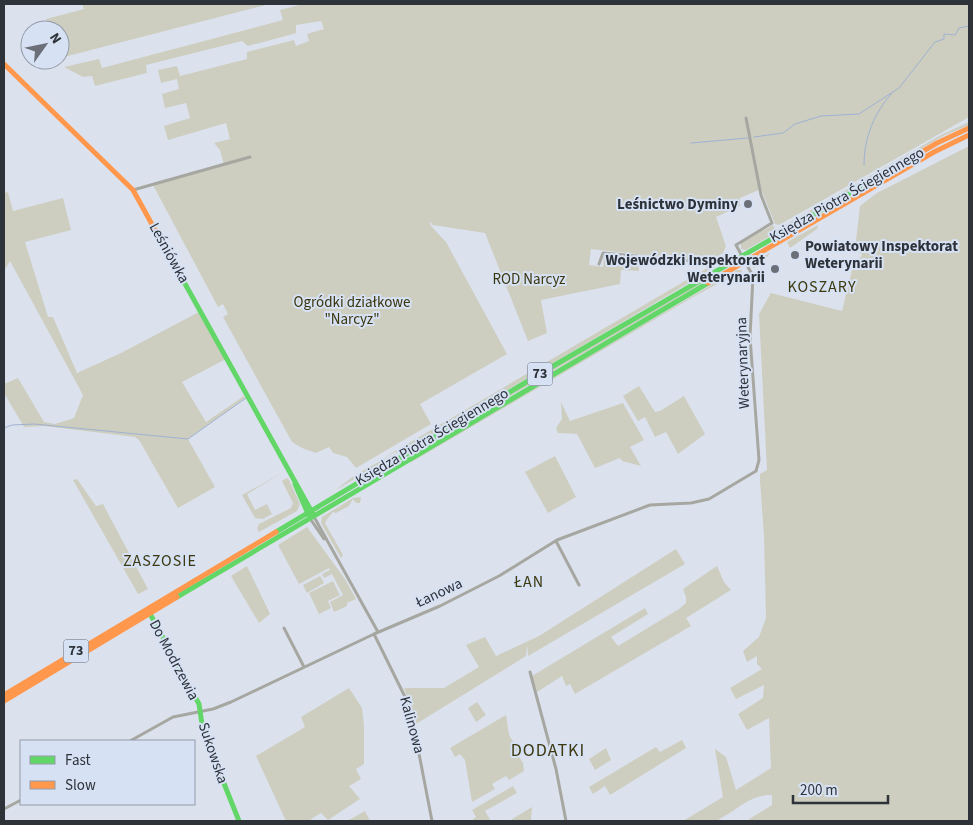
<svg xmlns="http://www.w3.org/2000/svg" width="973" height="825" viewBox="0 0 973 825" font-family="'Source Sans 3',sans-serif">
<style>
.green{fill:#cdcec0}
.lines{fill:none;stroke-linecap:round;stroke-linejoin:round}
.stream{stroke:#9fb2d2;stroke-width:1}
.street{stroke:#a7a7a2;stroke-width:3}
.fast{stroke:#63d668;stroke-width:5}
.slow{stroke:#ff974d;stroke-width:5}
.poi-dot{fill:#6b7078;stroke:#d6e1f3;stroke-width:2}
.labels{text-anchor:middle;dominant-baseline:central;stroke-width:4;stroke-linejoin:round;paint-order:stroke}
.shield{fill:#d6e1f3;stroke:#606671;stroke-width:1}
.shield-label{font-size:14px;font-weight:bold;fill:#2e3239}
.street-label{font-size:15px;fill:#2e3239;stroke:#d6e1f3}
.poi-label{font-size:15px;font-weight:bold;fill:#2e3239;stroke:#d6e1f3;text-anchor:end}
.park-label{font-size:15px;fill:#3a350d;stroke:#d6e1f3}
.neighbourhood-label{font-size:16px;letter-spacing:1px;fill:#3d380e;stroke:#d6e1f3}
.quarter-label{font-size:18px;letter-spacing:1px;fill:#3d380e;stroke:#d6e1f3}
</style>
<rect width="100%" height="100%" fill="#dce2ed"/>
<path class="green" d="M82,4h188l-210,54v-28h-10l-4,-11 38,-10z
M303,4h666v113l-190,108 -4,-1 -14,-35 -21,9v8l-24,11 10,29 -3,7 -15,9 -117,-13 -2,16 14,2 1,-12 34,3 1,13 -18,-1 -1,14 -79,16 6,33 -19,8 -43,-108 -52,-8 -4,-4 2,5 15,16 61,112 -87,50 11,20 -75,44 -9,-11 -14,-4 -4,-6 -13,6 -14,-5 -10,-6 -69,-125 5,-3 -5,-10 -5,3 -65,-122 71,-20 -4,-15 -6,-7 16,-4 -4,-16 -58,17 -4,-14 26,-8 -4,-15 -21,5 -3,-14 17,-5 -2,-10 -16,4 -3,-13 19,-4 3,10 67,-17v-7l47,-12 2,6 13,-5 -2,-7 17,-5 -3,-8 -25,4v8l-3,1 -45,12 -6,-5 -96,24 1,8 -52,13 -3,-10 -9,1 -19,-10 35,-8 3,9 181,-48 -3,-10z
M969,122v3l-26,11 -197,114 -5,-1v-6l32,-18 3,5 165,-95z
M969,146v675h-223l26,-16v-10c-23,-1 -37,18 -57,26 -9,3 -23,0 -32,0l40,-24 -8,-48 11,8 10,33 35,-22 -2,-50 -22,12 -9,-16 25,-16 1,-13 -28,14 -6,-11 32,-19 -5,-5v-8l-10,6 -4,-11 16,-14 7,-19 -2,-82 -4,-55v-7l7,-4 -8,-156 12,-21 71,18 10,-41 10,-15 -7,-6 5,-43 17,-13z
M8,192l5,19 50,-13 8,32 -46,12 23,75h5l24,56 44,-20 78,-41 27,47 -44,23 24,40 38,-26 1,2 -57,41 27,48 -37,21 -39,-68 -4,-3 -91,-11 -20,1 -20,-34v-9l14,-6 26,44 11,2 19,-6 9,-23 -73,-134 -6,10v-78z
M818,225l-1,4 -27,19 -3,-6z
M770,253l-9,13 -8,2v-6z
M735,263l-47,29 -329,193 116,-71z
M714,264l1,3 -28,17 -263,155 -39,18z
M737,270h5l-1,5 -11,2 -37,20 -283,166 3,-4z
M639,386l16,26 5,-1 24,-15 21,38 -27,20 -12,-22 -11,5 -10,-20 -7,4 -15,-25z
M561,402l9,19 53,-18 21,37 -14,7 11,19 -19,-5 -2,-3 -25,10 -18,-34 -19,-1 -2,-5 6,-9z
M401,451l-85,51c6,-4 14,-8 20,-12 19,-17 42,-28 65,-39z
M555,456l21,41 -28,16 -23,-41z
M284,472l-37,22 8,16 12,-6 5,10 -9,5 -8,-1 -13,-23z
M287,478l2,2 11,24 -3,7 -38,21 -2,-4 2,-4 32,-16 2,-5 -11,-22z
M77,479l19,27 7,-2 45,85 -10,5 -65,-114z
M361,497l-1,6h-4l-3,-4 -4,7 -13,7 -3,-1 -5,6 -2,-2 2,2 -3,5 18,32 -2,3 -20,-35 1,-6 31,-19z
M307,527l38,52 11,20 -9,4v3l-13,6 -4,-10 13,-7 -11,-21 -8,4 -2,-4 8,-4 -1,-2 -30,16 -21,-39z
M676,549l9,15 -157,92 -1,-12 -1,12 -110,68 -12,-36h40l35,-21 -13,-22 19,-8 11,19 43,-20z
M247,566l23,48 -11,9 -28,-47z
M717,566l7,16 7,8 -45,28 5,8 -116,68 -5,-10 -4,2 -4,-10 -25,16 -5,-16 113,-68 3,6 -37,23 7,9 61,-37 7,-6v-6l-3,-8z
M320,576l4,7 -17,10 -4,-8z
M333,581l7,14 -12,6 3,7 -12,6 -10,-21z
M349,688l13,20 2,18v38l-8,5 5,10 -12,7 11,13 -32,21 -7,-7 -13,8h-22l-30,-65 49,-29 -4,-10z
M477,702l9,13 -10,7 -8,-14z
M506,715l3,20 9,15 -2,2 7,11 1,8 -15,9 -3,-4 -14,8 3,5 -23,13 -7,-42 -5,-6 -5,3 -5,-9z
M682,740l4,8 -76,47 -5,-9 -12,8 -4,-7 67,-40 4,5z
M606,748l5,12 -16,10 -6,-11z
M513,786l4,7 -32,18 6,10h-20l5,-4 -4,-7z
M532,807l-1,14h-22z
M365,811l5,10h-23z"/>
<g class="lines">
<path class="stream" d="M754,137l29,-4 12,-9 26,-8 38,-2 40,-26 36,-46 9,-3v-5l11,1 4,-7 10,-2
M691,143l57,-5
M864,165c0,-27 10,-52 28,-72
M4,428l8,-3 22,-1 154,15 58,-41"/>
<path class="street" d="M133,190l117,-33
M599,264l4,-11 98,9 7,4
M313,515l65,117
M309,517l15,22
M556,541l23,44
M284,628l20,39
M374,634l36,73 22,114
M530,672l26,97 10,52
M130,741l43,-24 40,-8 18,-7 143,-68 66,-28 59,-30 58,-36 93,-35 41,-2 18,-4 47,-28 3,-11 -9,-123 3,-61 -17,-31 36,-22 -11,-28 -15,-77
M4,809l17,-9"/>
<path class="fast" d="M169,255l144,259
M295,484l14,32
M276,532l272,-163 325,-189
M177,597l531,-314
M148,610l51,94 4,27 36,90"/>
<path class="slow" d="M4,64l129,126 36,65
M873,180l64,-37 32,-15
M708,283l226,-131 35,-17
M4,695l272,-163
M4,701l173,-104"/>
</g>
<g class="poi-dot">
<circle cx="748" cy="204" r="5"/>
<circle cx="795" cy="255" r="5"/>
<circle cx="775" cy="269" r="5"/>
</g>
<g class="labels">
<g class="shield">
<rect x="527.5" y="362.5" width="25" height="23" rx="4"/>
<rect x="63.5" y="639.5" width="25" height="23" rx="4"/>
</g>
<g class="shield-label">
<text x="540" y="374">73</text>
<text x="76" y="651">73</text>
</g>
<g class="street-label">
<text transform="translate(847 195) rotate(-30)">Księdza Piotra Ściegiennego</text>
<text transform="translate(169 253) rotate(61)">Leśniówka</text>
<text transform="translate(743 363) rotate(-92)">Weterynaryjna</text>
<text transform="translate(432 437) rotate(-31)">Księdza Piotra Ściegiennego</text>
<text transform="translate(439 593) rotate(-25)">Łanowa</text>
<text transform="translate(174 660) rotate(62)">Do Modrzewia</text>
<text transform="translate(412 725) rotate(75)">Kalinowa</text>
<text transform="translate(213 753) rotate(71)">Sukowska</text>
</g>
<g class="poi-label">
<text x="738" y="204">Leśnictwo Dyminy</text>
<text x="805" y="246" text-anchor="start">Powiatowy Inspektorat<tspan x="805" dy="17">Weterynarii</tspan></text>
<text x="765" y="260">Wojewódzki Inspektorat<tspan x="765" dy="17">Weterynarii</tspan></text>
</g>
<g class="park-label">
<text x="529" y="279">ROD Narcyz</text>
<text x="352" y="302">Ogródki działkowe<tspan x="352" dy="17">"Narcyz"</tspan></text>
</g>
<g class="neighbourhood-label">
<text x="822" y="287">KOSZARY</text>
<text x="160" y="561">ZASZOSIE</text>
<text x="529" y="582">ŁAN</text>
</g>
<g class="quarter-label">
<text x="548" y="750">DODATKI</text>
</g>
</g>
<rect width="973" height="825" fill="none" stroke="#2e3239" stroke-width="10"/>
<rect x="20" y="740" width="175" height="65" fill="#d6e1f3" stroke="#939ba9"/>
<rect x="30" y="756" width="25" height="8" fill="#63d668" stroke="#939ba9"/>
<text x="65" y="765" font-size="15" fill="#2e3239">Fast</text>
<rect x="30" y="781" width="25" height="8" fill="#ff974d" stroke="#939ba9"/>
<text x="65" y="790" font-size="15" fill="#2e3239">Slow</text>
<g transform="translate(45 45) rotate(57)"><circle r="24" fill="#d6e1f3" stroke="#939ba9"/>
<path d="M0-4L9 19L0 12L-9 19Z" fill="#6b7078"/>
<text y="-8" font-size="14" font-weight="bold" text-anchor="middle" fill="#2e3239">N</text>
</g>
<path d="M793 795v8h95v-8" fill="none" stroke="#2e3239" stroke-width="2.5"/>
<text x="800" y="795" font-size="15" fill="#2e3239" stroke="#d6e1f3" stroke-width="4" paint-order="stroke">200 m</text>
</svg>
